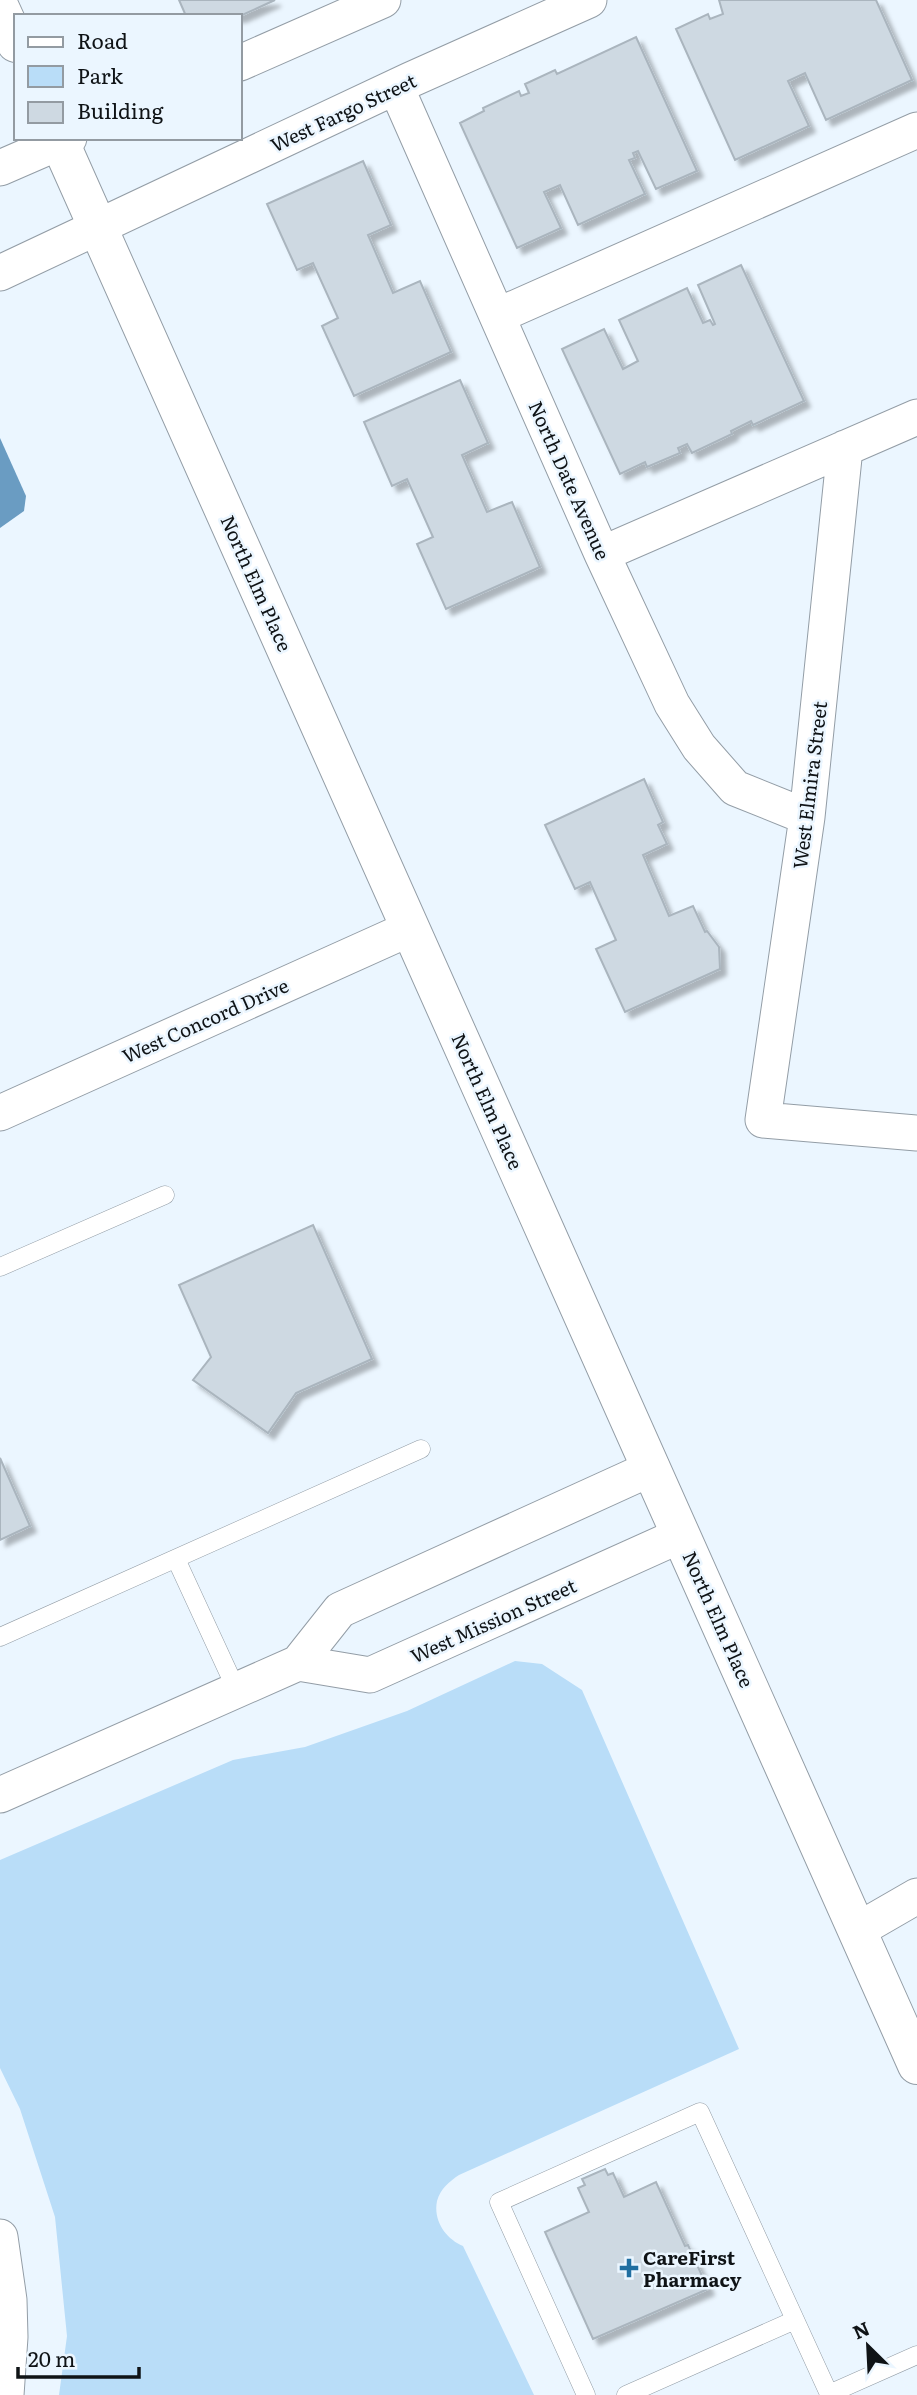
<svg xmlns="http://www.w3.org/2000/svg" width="917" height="2395" viewBox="0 0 917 2395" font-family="Literata,serif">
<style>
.green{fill:#b9ddf8}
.water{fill:#6a9cc2}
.building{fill:#ced9e2;stroke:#aab5be;stroke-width:2;filter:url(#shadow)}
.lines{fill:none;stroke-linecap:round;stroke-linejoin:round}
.lane-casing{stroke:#939da6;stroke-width:19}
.street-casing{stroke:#939da6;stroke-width:37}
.secondary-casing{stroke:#939da6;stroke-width:40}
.lane{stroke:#fff;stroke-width:18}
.street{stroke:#fff;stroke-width:35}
.secondary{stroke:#fff;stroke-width:38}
.poi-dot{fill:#206fa1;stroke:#ebf6ff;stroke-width:2.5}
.labels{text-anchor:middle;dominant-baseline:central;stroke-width:5;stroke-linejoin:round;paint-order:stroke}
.street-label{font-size:19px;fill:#0f1316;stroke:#ebf6ff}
.poi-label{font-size:19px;font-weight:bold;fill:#0f1316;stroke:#ebf6ff;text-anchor:start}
</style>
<defs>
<filter id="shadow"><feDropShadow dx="6" dy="6" stdDeviation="2" flood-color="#0004"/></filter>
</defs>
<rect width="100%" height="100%" fill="#ebf6ff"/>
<path class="green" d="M515,1661l27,3 40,26 157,359 -280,126c-9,6 -19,14 -22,26 -4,20 9,38 26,45l71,149h-475l8,-59 -12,-119 -35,-108 -20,-41v-208l233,-100 72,-13 102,-36z"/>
<path class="water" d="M0,438l26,58 -2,15 -24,17z"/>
<path class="building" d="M179,0h96l-35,16h-54z
M719,0h157l36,80 -86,40 -21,-47 -17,8 21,45 -74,34 -59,-131 32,-15 2,5 13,-5z
M636,37l61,134 -41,18 -18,-38 -5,2 2,5 -6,2 16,34 -67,31 -18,-40 -16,7 17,36 -44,20 -57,-125 24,-12 -1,-3 36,-17 2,5 8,-3 -4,-9 30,-14 2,4z
M363,161l28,64 -23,10 25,58 27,-12 31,71 -97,44 -32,-70 16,-8 -25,-55 -16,7 -30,-66z
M741,265l63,136 -51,24 -2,-4 -20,10 1,3 -40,19 -5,-9 -9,4 2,5 -33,14 -2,-5 -25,12 -58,-125 42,-20 19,40 15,-8 -19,-41 68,-32 16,35 7,-3 3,5 2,-1 -17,-39z
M460,380l28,63 -26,12 25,57 25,-10 28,65 -94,42 -29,-65 16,-7 -26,-58 -15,7 -28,-64z
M644,779l19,43 -5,3 9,19 -24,11 26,61 24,-10 12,26 2,-1 12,16 1,22 -95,43 -29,-63 20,-9 -26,-58 -15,7 -30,-64z
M313,1225l59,134 -76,34 -28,40 -75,-53 18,-23 -32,-72z
M0,1458l30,68 -30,14z
M605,2169l3,6 5,-2 11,24 32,-15 29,64 3,-1 20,44 -115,50 -48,-107 44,-20 -11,-24 7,-3 -3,-6z"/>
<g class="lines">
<defs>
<path id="lane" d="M0,1267l165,-72
M176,1559l60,130
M0,1637l421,-188
M586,2395l-87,-193 201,-90 129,282 88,-39
M626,2395l169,-75"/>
<path id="street" d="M240,63l143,-63
M396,87l206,467 70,150 27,43 36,41 72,29
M0,168l69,-30
M0,273l410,-193 179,-80
M497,316l420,-186
M845,448l-38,369 -44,303 154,13
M602,554l315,-137
M0,1113l411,-185
M298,1663l72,12 311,-140
M0,1795l298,-132 42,-53 312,-142
M858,1930l59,-34
M0,2237l9,63 1,37 -4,58"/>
<path id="secondary" d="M0,8l16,35
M58,138l859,1927"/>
</defs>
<use href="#lane" class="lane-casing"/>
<use href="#street" class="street-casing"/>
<use href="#secondary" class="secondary-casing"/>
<use href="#lane" class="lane"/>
<use href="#street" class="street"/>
<use href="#secondary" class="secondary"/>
</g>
<path class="poi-dot" d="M625.5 2257.5h7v7h7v7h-7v7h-7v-7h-7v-7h7z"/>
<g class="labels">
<g class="street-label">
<text transform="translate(343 112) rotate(-25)">West Fargo Street</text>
<text transform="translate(570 480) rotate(66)">North Date Avenue</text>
<text transform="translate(257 583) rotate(66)">North Elm Place</text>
<text transform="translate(809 785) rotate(-83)">West Elmira Street</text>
<text transform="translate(205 1020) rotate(-24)">West Concord Drive</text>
<text transform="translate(488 1101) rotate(66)">North Elm Place</text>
<text transform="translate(719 1619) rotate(66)">North Elm Place</text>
<text transform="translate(493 1620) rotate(-24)">West Mission Street</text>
</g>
<g class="poi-label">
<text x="643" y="2257">CareFirst<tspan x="643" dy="22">Pharmacy</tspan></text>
</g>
</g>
<rect x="14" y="14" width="228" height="126" fill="#ebf6ff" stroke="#939ba2" stroke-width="2"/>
<rect x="28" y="37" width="35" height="10" fill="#ffffff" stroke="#939ba2" stroke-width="2"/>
<text x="77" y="49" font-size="21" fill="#0f1316">Road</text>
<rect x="28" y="66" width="35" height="21" fill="#b9ddf8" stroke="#939ba2" stroke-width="2"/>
<text x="77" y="84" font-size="21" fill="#0f1316">Park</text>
<rect x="28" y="102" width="35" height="21" fill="#ced9e2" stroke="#939ba2" stroke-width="2"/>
<text x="77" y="119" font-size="21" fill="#0f1316">Building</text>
<g transform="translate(868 2346) rotate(336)" stroke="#ebf6ff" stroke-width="5" paint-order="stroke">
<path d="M0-5L12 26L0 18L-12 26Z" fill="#0f1316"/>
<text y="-10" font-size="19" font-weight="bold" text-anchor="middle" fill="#0f1316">N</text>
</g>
<path d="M18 2367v10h121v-10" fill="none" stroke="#0f1316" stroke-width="3.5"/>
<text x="28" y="2367" font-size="21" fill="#0f1316" stroke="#ebf6ff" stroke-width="5" paint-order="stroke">20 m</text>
</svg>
